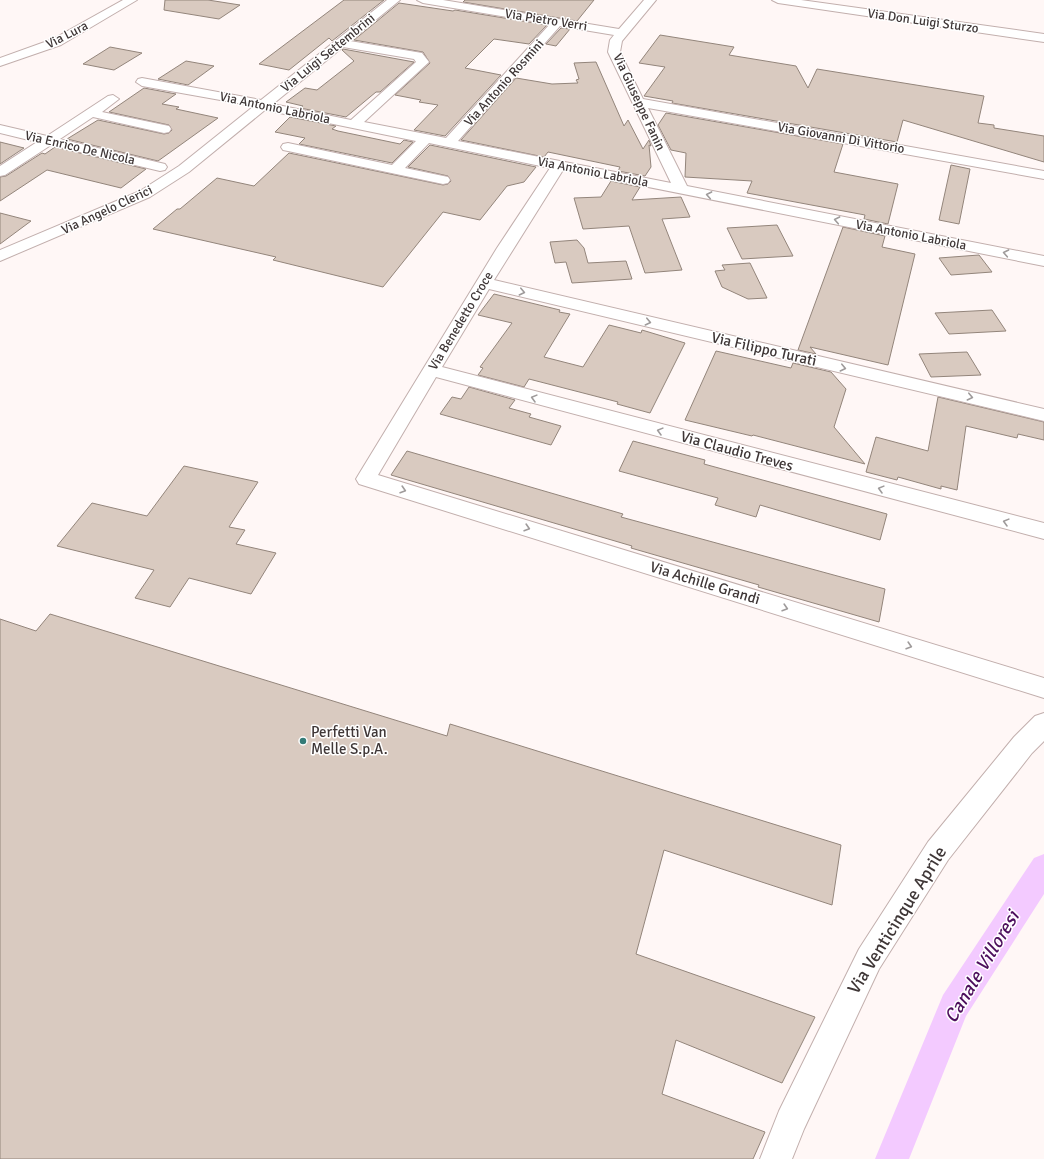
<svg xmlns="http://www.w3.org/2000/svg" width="1044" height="1159" viewBox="0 0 1044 1159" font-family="Signika,sans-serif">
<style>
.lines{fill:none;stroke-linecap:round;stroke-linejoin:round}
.canal{fill:#f3caff;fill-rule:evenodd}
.building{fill:#d9cac0;stroke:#93857b}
.street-casing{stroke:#c2afad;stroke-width:2}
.secondary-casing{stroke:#c2afad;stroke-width:2}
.street{fill:#fff;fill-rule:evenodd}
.secondary{fill:#fff;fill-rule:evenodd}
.oneway{stroke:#9f9b9b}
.poi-dot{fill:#337b77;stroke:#fff;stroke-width:1.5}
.labels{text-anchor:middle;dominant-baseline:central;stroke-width:3;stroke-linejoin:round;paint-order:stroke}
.far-street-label{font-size:13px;fill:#3f3737;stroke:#fff}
.street-label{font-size:15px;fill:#3f3737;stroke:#fff}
.poi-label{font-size:15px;fill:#3f3737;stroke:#fff;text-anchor:start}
.near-street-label{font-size:18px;fill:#3f3737;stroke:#fff}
.near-water-label{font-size:19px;font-style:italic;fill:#4d0f5d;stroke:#fff}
</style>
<rect width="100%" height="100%" fill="#fff7f6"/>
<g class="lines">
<path class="canal" d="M1044,854v40l-78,122 -57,143h-34l68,-164 91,-137z"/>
</g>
<path class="building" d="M165,0h43l32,5 -21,14 -55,-9z
M344,0h40l-52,41 -3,-3 -40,32 -30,-6z
M465,0h129l-17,21 -114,-19z
M399,3l54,8 2,-1 92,15 -18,19 -35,-5 -29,29 36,7 -56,61 -31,-6 24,-25 -19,-3 2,-2 -26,-5 35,-32 -7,-11 -69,-12z
M561,28l9,1 -14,17 -10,-2z
M660,35l74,12 -5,8 67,11 12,22 9,-19 167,27 -6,27 16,2v3l50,8v26l-141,-42 -6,22 -225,-39 1,-2 -29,-5 21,-29 -26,-4z
M110,47l32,6 -28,17 -31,-6z
M343,49l71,13 -34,30h-4l-30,25 -46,-9 3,-2 -17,-4 19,-14 12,2 37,-29 -12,-11z
M186,61l28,5 -26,19 -30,-6z
M596,62l28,64 4,-6 15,29 6,-9 2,6 -2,-1 2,22 -6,9 -27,-5 2,-4 -72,-15 -4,5 -83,-17 55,-62 36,6 26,-1 -2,-3 3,-1 -5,-16z
M144,88l32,6 -14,10 17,3 -3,2 42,9 -60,43 -91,-22 31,-19 66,14 5,-1 3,-3 -3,-5 -60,-13z
M666,113l177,31 -9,28 64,12 -10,40 -24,-5 1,-4 -118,-22 5,-12 -67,-4 1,-24 -15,-3 -13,-25z
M290,117l46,9 -4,3 6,2 62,13 4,-4 9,2 -21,21 -93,-19 6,-6 -30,-6z
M0,142l24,6 -24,16z
M430,145l106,22 -12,15 -17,4 -27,34 -37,-8 -60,75 -110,-27 3,-3 -123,-28 24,-20h3l37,-31 37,8 35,-33 154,32 5,-1 3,-3 -3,-5 -40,-9z
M55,147l91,22 -25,19 -74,-18 -47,31v-24l6,-1 36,-23 3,1z
M951,165l19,4 -11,55 -20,-4z
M611,181l29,6 -8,13 49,-3 9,20 -28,2 20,51 -37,3 -16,-47 -46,3 -9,-31 27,-1z
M0,213l31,8 -31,23z
M777,225l16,31 -51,3 -15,-31z
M843,227l42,9 -3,11 33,7 -27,111 -78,-18 6,7 -18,-4z
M577,240l7,8 4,15 38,-2 6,18 -60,4 -6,-21 -11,1 -5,-21z
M979,255l13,17 -41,3 -12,-17z
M750,263l17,35 -19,1 -26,-12 -7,-16 10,-1 -3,-5z
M494,294l66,16 -1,2 11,2 -26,43 39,10 26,-42 32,8 1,-3 43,13 -35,70 -33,-9 1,-2 -89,-23 -5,8 -46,-12 5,-7 -3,-1 32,-44 -34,-8z
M992,310l14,21 -57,3 -14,-21z
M716,351l75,17 2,-5 38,9 15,17 -12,38 31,37 -112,-29 -1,1 -67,-16z
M967,352l14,23 -50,2 -12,-23z
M469,387l46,13 -6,8 22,6 -2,3 32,9 -10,19 -111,-31 12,-17 9,2z
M938,397l106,25v18l-26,-6 -1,4 -51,-12 -9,64 -16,-4v3l-43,-12 -1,3 -31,-8 10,-35 52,14z
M633,441l72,19 -1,4 183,50 -7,26 -120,-35 -4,12 -41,-12 3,-7 -99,-27z
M407,451l216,63 -2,3 264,72 -6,33 -121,-35 1,-2 -128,-37 1,-2 -241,-71z
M184,466l74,16 -29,45 16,3 -9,14 40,9 -25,41 -62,-16 -19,29 -35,-9 19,-28 -97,-24 35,-43 55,13z
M50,614l397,122 3,-12 391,121 -9,60 -168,-55 -28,104 179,63 -33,66 -106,-43 -14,54 103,38 -12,27h-753v-540l36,12z"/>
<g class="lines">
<defs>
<path id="street" d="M123,0h14l-76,45 -61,21v-8l53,-19z
M387,0h13l-50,41 72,12 7,9 -65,60 82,16 104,-114 -127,-21 -6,-3h26l176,29 25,-29h12l-34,41 -2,11 23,47 401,72v8l-396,-71 39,78 357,70v10l-481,-96 -69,110 550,129v12l-555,-132 -47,78 602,156v16l-608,-162 -58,98 666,203v20l-685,-214 -3,-5 3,-5 138,-226 53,-80 -121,-25 -24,25 43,9 2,3 -2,3 -5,1 -155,-33 -5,-1 -2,-3 2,-3 5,-1 104,22 24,-24 -151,-31 -76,62 -39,25 -150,64v-11l140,-59 39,-25 75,-60 -112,-20 -6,-4 2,-3 4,-1 119,22zM560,26l54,9 -4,5 -2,12 63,131 -213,-42zM343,47l71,12 2,3 -65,58 -78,-16z
M772,0h29l243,34v8l-266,-39z
M113,95l6,4 -17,13 67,14 2,3 -2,3 -5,1 -71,-16 -33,22 105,25 2,3 -2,3 -5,1 -109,-26 -46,30 -5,1v-10l37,-24 -37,-9v-8l47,11 61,-40z"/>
<path id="secondary" d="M1044,713v28l-12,12 -84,107 -69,109 -75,160 -12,30h-32l19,-48 80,-162 69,-107 86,-105 21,-21z"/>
</defs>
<use href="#street" class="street-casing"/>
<use href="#secondary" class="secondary-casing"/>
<use href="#street" class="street"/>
<use href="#secondary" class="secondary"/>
</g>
<defs><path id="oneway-chevron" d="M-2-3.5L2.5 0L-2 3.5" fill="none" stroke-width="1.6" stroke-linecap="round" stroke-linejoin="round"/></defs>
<g class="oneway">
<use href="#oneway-chevron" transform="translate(709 195) rotate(-169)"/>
<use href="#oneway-chevron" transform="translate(837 220) rotate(-169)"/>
<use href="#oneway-chevron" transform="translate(1006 253) rotate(-169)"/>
<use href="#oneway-chevron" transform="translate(522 292) rotate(13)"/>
<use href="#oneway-chevron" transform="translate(648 322) rotate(13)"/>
<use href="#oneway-chevron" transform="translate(843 368) rotate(13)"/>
<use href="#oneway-chevron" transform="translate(970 397) rotate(13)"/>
<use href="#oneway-chevron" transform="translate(534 398) rotate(-165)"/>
<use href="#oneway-chevron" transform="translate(660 431) rotate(-165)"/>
<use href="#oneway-chevron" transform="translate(881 489) rotate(-165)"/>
<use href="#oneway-chevron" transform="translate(403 490) rotate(17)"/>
<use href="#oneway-chevron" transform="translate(1006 522) rotate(-165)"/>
<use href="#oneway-chevron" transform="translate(527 528) rotate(17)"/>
<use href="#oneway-chevron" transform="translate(785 608) rotate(17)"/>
<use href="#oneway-chevron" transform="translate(909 646) rotate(17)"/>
</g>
<circle class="poi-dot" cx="303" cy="741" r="4"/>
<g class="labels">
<g class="far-street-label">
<text transform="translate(546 20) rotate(9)">Via Pietro Verri</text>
<text transform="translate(923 21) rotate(8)">Via Don Luigi Sturzo</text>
<text transform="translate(67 35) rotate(-27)">Via Lura</text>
<text transform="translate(328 53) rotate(-39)">Via Luigi Settembrini</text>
<text transform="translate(504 83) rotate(-48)">Via Antonio Rosmini</text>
<text transform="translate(639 102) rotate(65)">Via Giuseppe Fanin</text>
<text transform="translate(275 108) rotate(12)">Via Antonio Labriola</text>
<text transform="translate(841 138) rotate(10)">Via Giovanni Di Vittorio</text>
<text transform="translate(80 148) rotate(13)">Via Enrico De Nicola</text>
<text transform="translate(593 172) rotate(11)">Via Antonio Labriola</text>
<text transform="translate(107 210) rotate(-25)">Via Angelo Clerici</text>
<text transform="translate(911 235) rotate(11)">Via Antonio Labriola</text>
<text transform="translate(461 321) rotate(-59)">Via Benedetto Croce</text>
</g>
<g class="street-label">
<text transform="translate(764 349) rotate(13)">Via Filippo Turati</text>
<text transform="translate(737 451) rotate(15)">Via Claudio Treves</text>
<text transform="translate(705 583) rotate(17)">Via Achille Grandi</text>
</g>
<g class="poi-label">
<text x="311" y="732">Perfetti Van<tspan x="311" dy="17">Melle S.p.A.</tspan></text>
</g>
<g class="near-street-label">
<text transform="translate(897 920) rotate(-58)">Via Venticinque Aprile</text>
</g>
<g class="near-water-label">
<text transform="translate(982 967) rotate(-59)">Canale Villoresi</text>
</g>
</g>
</svg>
